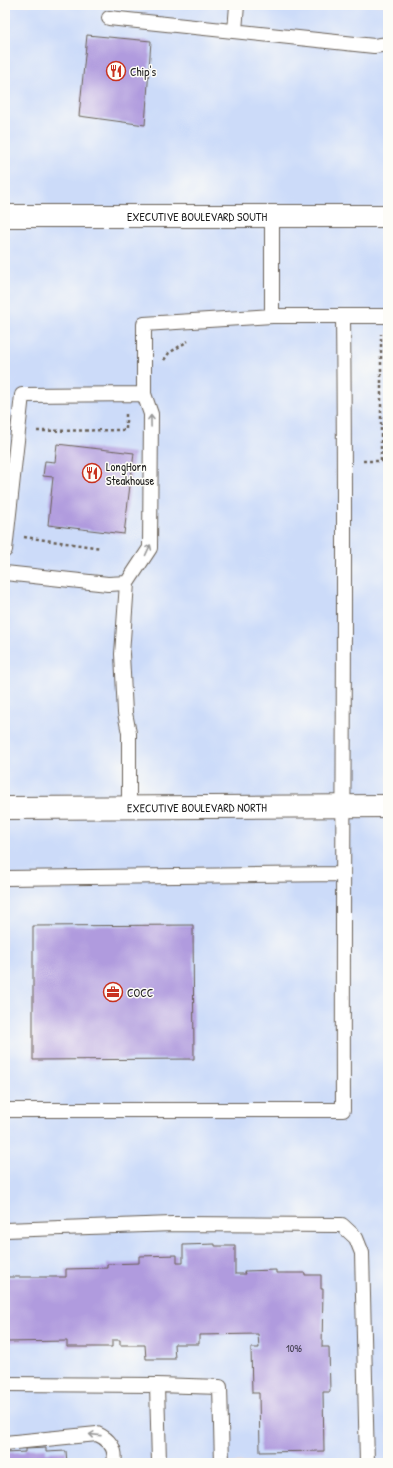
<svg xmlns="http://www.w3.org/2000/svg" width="393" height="1468" viewBox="0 0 393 1468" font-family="'Patrick Hand',sans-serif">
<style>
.built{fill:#ccdbf9}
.building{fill:#b09bde}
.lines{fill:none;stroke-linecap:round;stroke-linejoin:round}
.service-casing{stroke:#685f55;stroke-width:16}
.minor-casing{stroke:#685f55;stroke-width:24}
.path{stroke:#685f55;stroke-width:2.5;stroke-dasharray:3 3;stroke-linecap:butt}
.service{stroke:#fff;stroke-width:14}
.minor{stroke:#fff;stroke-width:22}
.oneway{stroke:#999}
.labels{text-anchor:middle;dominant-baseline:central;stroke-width:3;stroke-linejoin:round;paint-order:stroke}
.number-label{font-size:10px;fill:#413c4c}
.poi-label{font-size:12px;fill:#1c1c1c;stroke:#fdfcf7;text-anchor:start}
.street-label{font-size:12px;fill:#1c1c1c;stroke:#fdfcf7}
</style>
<rect width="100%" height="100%" fill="#fdfcf7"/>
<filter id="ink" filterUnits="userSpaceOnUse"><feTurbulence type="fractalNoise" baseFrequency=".025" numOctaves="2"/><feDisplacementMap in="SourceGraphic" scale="8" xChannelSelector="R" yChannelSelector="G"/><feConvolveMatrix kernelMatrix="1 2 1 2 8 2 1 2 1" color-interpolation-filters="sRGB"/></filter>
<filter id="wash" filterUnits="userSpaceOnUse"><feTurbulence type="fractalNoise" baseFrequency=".012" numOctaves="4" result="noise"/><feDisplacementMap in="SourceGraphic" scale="16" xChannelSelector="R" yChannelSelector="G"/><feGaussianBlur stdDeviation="0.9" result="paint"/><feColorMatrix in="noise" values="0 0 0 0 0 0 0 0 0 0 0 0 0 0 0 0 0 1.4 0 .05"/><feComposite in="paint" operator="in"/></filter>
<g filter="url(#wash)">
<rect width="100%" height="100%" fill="#f5dcc0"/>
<path class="built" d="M5,5h383v1458h-383z"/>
<g id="blocks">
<path class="building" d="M87,35l64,6 -6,84 -66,-9z
M57,444l77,9 -10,81 -76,-9 5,-48 -10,-1 2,-15 10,1z
M193,925l1,134 -161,1v-134z
M215,1244v2h20v28h10l-1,-3 32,-1v3h29v2h16v14h2l-1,58h7l1,45h-7l1,59 -64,1 -1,-59h-7l-1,-45h8l-1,-14 -59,1v9h-25l1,15h-29l-1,-14h-25v-5h-8v7h-45v-6l-60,1 -1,-65h60v-8l41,-1v-4l32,-1v-7l38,-1v8h6v-18z
M46,1448v4l20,-1 1,12h-62v-10l20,-1v-3z"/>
</g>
</g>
<g filter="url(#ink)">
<use href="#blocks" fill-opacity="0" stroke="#685f55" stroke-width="1"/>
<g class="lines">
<defs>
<path id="service" d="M109,18l265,28 14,-2
M235,31l2,-26
M272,216v100
M5,550l17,-155 122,-1
M5,573l103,11 19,-1
M129,808v-75l-4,-20 -3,-59 5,-71 23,-35 1,-134 -7,-20v-70l128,-8h116
M5,878l337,-4
M5,1110h338c-1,-264 3,-528 0,-793
M5,1230l168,-6 169,1 14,13 6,15 5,210
M5,1384l152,1 63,2 2,76
M157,1385l2,78
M5,1443l92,-9c12,5 20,15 17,29"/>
<g id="minor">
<path id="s1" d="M5,216h383"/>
<path id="s2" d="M5,808l383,-2"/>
</g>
</defs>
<use href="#service" class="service-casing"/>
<use href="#minor" class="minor-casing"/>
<path class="path" d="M164,360l5,-7 19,-12
M37,431l89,-1v-17
M363,461h18v-127
M381,461h7
M24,537l77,11"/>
<use href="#service" class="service"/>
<use href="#minor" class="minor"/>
</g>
<defs><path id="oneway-shaft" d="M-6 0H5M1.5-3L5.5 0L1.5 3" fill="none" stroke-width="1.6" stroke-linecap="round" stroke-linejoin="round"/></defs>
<g class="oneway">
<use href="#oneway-shaft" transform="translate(151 421) rotate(-91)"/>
<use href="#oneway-shaft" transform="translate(148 550) rotate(-65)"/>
<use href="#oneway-shaft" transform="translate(95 1435) rotate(-174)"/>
</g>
</g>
<defs>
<symbol id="restaurant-ring" viewBox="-11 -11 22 22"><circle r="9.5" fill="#fdfcf7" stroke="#c8321e" stroke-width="1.5"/><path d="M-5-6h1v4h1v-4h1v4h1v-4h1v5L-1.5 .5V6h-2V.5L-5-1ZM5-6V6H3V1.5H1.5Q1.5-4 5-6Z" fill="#c8321e"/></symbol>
<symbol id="office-ring" viewBox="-11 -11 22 22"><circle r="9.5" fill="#fdfcf7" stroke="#c8321e" stroke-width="1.5"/><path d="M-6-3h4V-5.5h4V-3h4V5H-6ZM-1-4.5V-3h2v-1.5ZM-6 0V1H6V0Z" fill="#c8321e"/></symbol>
</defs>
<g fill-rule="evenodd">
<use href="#restaurant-ring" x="105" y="60" width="22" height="22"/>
<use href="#restaurant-ring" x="81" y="462" width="22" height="22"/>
<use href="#office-ring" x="102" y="981" width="22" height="22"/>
</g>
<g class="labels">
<g class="number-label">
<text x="294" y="1348">1096</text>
</g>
<g class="poi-label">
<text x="130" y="71">Chip's</text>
<text x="106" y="466">LongHorn<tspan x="106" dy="14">Steakhouse</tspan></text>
<text x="127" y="992">COCC</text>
</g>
<g class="street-label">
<text stroke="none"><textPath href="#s1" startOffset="192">EXECUTIVE BOULEVARD SOUTH</textPath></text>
<text stroke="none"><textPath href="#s2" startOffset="192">EXECUTIVE BOULEVARD NORTH</textPath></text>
</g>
</g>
<rect width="393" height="1468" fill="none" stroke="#fdfcf7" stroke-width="20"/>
</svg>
